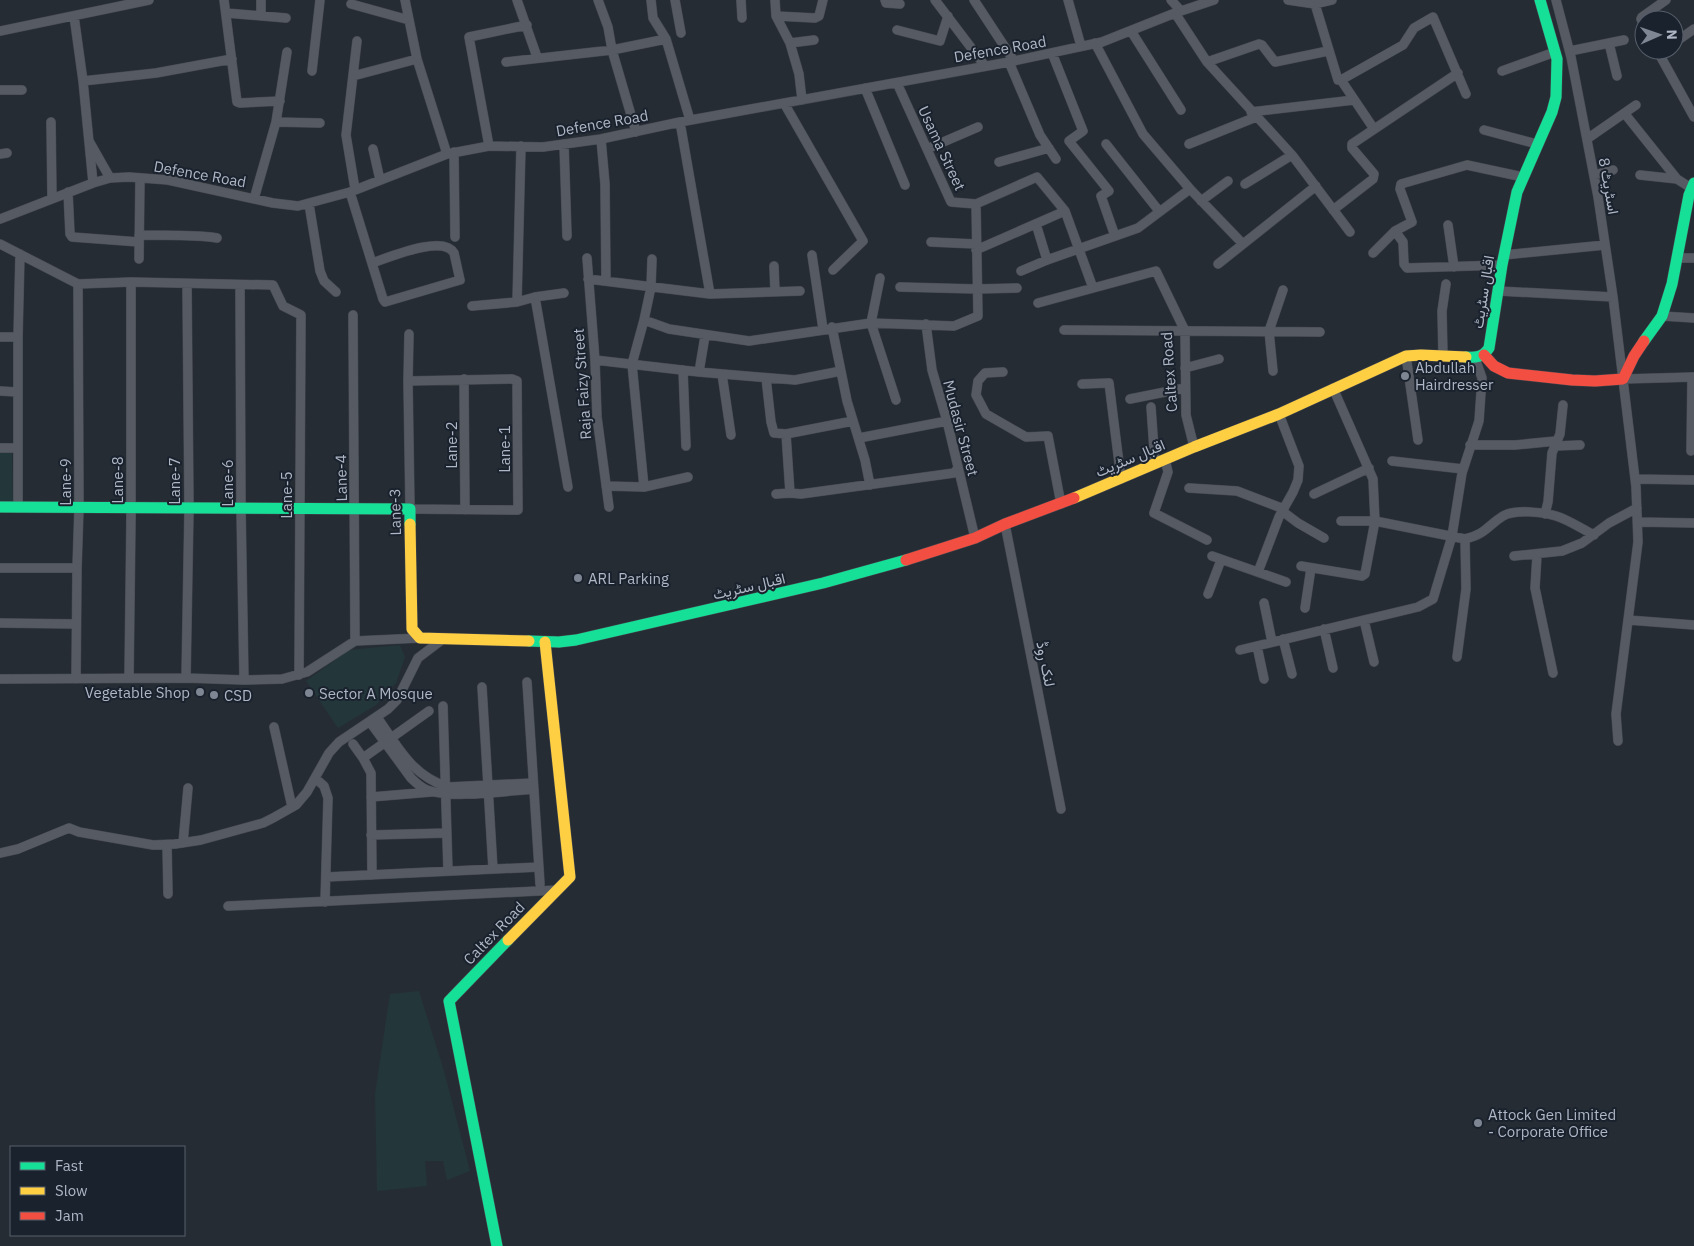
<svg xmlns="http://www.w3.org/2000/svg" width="1694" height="1246" viewBox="0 0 1694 1246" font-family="'IBM Plex Sans',Vazirmatn,sans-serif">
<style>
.green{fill:#23363a}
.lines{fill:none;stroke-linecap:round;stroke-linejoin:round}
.street-casing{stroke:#44484f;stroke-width:10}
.fast-casing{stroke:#44484f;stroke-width:12}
.slow-casing{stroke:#44484f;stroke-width:12}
.jam-casing{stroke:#44484f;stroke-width:12}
.street{stroke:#565a62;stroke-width:9}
.fast{stroke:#16e098;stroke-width:11}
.slow{stroke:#ffcf43;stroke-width:11}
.jam{stroke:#f24e42;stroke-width:11}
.poi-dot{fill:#7f8693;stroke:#1a222e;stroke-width:2}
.labels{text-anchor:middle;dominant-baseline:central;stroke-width:4;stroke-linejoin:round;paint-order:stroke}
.street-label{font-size:15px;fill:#afb7c6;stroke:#1a222e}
.poi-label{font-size:15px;fill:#afb7c6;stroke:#1a222e;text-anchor:start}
</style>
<rect width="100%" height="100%" fill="#262c34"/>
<path class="green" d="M0,453h12l1,50h-13z
M400,645l5,12 -9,26 -20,22 -38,23 -32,-47 43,-31z
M419,991l25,80 26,100 -23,9 -4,-19h-18l2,25 -50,5 -2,-97 15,-100z"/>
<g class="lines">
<defs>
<path id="street" d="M224,0l13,102 3,1 40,-2
M261,0v16
M405,0l12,59 30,95
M517,0l20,57
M598,0l10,27 4,23 24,82
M651,0l2,18 13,21 24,81
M675,0l6,33
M741,0l1,18
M775,0l1,16 14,27 9,31 3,26
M885,0l1,3 14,1
M935,0l50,66
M974,0l40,61
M1068,0l13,46
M1171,0l10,11
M1288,0l27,4 17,-4
M1556,0l15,57 27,140 15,100 23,190 2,55 -22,172 2,27
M351,4l58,16
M1315,4l23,76h3l62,-35 11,-17 19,-11 33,77
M226,13l60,5
M1175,13l32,49 85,93 58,77
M74,16l9,65 10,102
M776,16l39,2 4,-2 4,-16
M1644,25l-3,-6 1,-2 24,-17
M897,30l43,11 8,-25
M0,31l149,-31
M1131,31l50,79
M790,43l24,-3
M1095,43l48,91 47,55 53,55
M1609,43l8,33
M1674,43l20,-14
M1657,50l37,67
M1570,51l54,-11
M1052,53l31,78 -14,10 40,50 -8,5 14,40
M506,62l106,-12 54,-11
M1009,62l31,73 16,24
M1207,62l52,-18 3,1 13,17 53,-11
M312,71l8,-71
M1502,71l53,-19
M353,76l64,-17
M1341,80l33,49
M83,81l73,-8 76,-14
M897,83l54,119 25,2 61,-27 28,34 28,77
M865,88l40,97
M0,90h22
M784,103l79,138 -30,29
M1251,112l103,-12
M1625,114l52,65 14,9
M51,122l1,76
M276,122l44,1
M680,122l30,172
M1484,130l53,14
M601,139l4,45 1,97
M1587,139l49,-34
M89,141l21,37
M564,144l3,92
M1106,144l53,67
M1189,144l67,-27
M489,146l-20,-109 58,-12
M373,149l7,31
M927,149l51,-22
M454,152l1,85
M0,154l7,-1
M999,162l50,-14
M1594,175l19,-5
M1640,175l37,4
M1245,184l47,-29
M355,189l-9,-54 11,-94
M68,192l2,42 2,3 67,5
M350,192l33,107 2,3 75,-22 -6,-27c-11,-19 -66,5 -82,10
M254,199l22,-77 11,-70
M1201,201l27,-20
M309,204l11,67 4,10 12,11
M1333,210l40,-31 1,-5 -22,-26v-4l106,-71
M0,219l93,-36 17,-5 19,-1 39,3 105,23 25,3 52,-14 97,-38 42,-8 54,1 58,-8 79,-17 329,-60 93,-20 73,-29 39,-13
M1036,224l11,36
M1448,225l6,42
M1395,231l17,-9 -12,-33 1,-5 66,-19 56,12
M139,235c26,1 52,-1 78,3
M931,242l45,2
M0,244l78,40 53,-2 142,3 10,21 18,9 -2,360
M976,250l89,-39
M1373,253l22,-22 8,11 1,22 3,4 95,-3
M812,255l11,74
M1504,255l101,-10
M587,258l8,102 2,57 12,90
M1677,258h17
M139,259l1,-81
M1218,264l98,-78
M774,266l1,26
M1021,271l26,-11 91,-32 52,-39
M880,278l-9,45 25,77
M588,279l122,15 90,-3
M240,285l1,224 3,171
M900,287l77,2 40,-1
M1498,291l115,6
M535,297l33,190
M517,302l18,-5 29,-4
M1038,303l118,-32 29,60 1,84 8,32
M472,306l45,-4 4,-156
M353,315l2,326
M1662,316l32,2
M644,320l25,9 80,12 122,-18 83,3 24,-10 -2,-112
M926,324l6,46 15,51 28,117
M832,327l15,74 18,59 5,25
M1064,330l256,2
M0,337h18
M1406,356l12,84
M1443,356l-1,-45 4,-27
M595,360l104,12 96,8 46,-9
M1185,368l34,-9
M683,370l3,76
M1273,371l-4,-40 14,-41
M699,372l6,-36
M1003,372l-18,1 -7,8 -2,14 10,19 40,23 22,-1 13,68
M722,374l9,61
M766,378l5,44 3,11 12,1 67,-13
M464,379l1,131
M1623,379l71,-2
M408,381l2,128 108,1 -1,-129 -5,-2 -104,2 1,-47
M1082,384l27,-1 12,96
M0,391l17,1
M1130,399l55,-11
M1151,407l4,57
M786,434l4,59 11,1 153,-21 4,-5
M859,438l88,-17
M1470,445h45l41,-4
M1555,446l25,-1
M0,448h17
M1691,451l1,-74
M1165,459l3,13 -14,41 53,27
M1392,461l71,8
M1635,479l59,1
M606,486l38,1 44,-10
M644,487l-12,-123 12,-44 7,-33 1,-28
M1189,488l48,3 47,18
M776,494l14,-1
M1314,494l55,-26
M18,508v-171l2,-83
M1282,511l16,12 26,15
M1545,514l3,-12 4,-49 8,-19 3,-29
M1341,521h34l90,18c21,-5 22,-13 38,-23 12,-7 40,-4 53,0 13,4 26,13 38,19
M1638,522l56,1
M1005,524l56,285
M1537,555l-2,33 18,85
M1212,556l74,26
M1514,556l48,-5 20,-8 27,-20 28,-15
M1301,566l61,10 3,-2 10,-53 -2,-42 -40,-91
M0,568h77
M1258,572l21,-55 14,-25 5,-12 1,-14 -20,-52
M1208,594l13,-34
M1264,603l8,39
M1305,608l6,-40
M1364,620l10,42
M1628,620l66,5
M0,623l76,1
M1324,629l9,39
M1283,639l9,35
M1257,646l7,33
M1240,650l178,-43 15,-8 19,-63 10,-63 17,-52 3,-43 -7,-20
M1457,657l9,-68 -1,-50
M129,678l2,-161v-235
M186,678l3,-169 -2,-225
M0,679l186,-1 58,2 38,-1 25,-7 48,-31 65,-3
M76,679l1,-111 2,-60 -1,-224
M527,682l13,202
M482,687l11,182
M443,706l5,165
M377,717c21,30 35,59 71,70l85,-4
M370,722l41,56c5,5 9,9 16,12 25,9 78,1 107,-1
M274,727l18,80
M353,744l10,14 8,15 1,102
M363,758l66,-47
M315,778l9,8 4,12 -3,104
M371,797l60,-5
M371,835l76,-2
M183,843l5,-55
M167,845l1,49
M0,853l18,-4 51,-21 10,4 74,13 22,-1 26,-4 62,-17 10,-5 23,-13 11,-13 22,-39 10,-11 49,-33 9,-9 21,-42 25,-19
M326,877l213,-10
M228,906l330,-16"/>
<path id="fast" d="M1644,341l18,-25 10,-32 17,-89 5,-12
M1466,357c10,1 17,0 23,-9l13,-83 15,-73 35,-80 4,-15 1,-38 -17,-59
M0,507l410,2v15
M529,641l30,1 17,-2 247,-57 83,-23
M497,1246l-48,-245 59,-61"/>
<path id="slow" d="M1074,498l120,-51 85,-33 127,-58 15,-1 45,2
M410,524l2,105 8,9 109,3
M508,940l62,-63 -25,-235"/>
<path id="jam" d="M1484,355l10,11 14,7 64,7 23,1 28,-2 11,-23 10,-15
M906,560l69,-22 30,-14 69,-26"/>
</defs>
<use href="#street" class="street-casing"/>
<use href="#fast" class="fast-casing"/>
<use href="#slow" class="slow-casing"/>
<use href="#jam" class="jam-casing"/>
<use href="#street" class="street"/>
<use href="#fast" class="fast"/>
<use href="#slow" class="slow"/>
<use href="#jam" class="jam"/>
</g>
<g class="poi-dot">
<circle cx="1405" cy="376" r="5"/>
<circle cx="578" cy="578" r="5"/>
<circle cx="200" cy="692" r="5"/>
<circle cx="309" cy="693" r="5"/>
<circle cx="214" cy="695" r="5"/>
<circle cx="1478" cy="1123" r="5"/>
</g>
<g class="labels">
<g class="street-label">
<text transform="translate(1000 49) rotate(-10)">Defence Road</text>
<text transform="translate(602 123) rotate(-10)">Defence Road</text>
<text transform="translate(942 148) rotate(65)">Usama Street</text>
<text transform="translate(200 174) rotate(10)">Defence Road</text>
<text transform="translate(1609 186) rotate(80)">اسٹریٹ 8</text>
<text transform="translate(1483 292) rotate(-81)">اقبال سٹریٹ</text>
<text transform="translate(1169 372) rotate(-94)">Caltex Road</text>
<text transform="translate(582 384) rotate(-94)">Raja Faizy Street</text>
<text transform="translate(961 428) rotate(75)">Mudasir Street</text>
<text transform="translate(451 445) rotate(-90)">Lane-2</text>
<text transform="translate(504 449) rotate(-90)">Lane-1</text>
<text transform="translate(1130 458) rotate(-23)">اقبال سٹریٹ</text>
<text transform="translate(341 478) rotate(-91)">Lane-4</text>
<text transform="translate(117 480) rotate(-90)">Lane-8</text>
<text transform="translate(174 481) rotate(-90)">Lane-7</text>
<text transform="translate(65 482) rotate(-90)">Lane-9</text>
<text transform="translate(227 483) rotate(-90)">Lane-6</text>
<text transform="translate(286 495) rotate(-90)">Lane-5</text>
<text transform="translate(395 512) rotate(-91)">Lane-3</text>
<text transform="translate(749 586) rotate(-13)">اقبال سٹریٹ</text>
<text transform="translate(1046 664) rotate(79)">لنک روڈ</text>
<text transform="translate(494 933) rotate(-46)">Caltex Road</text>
</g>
<g class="poi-label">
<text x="1415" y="367">Abdullah<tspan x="1415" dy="17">Hairdresser</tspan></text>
<text x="588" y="578">ARL Parking</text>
<text x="190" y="692" text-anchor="end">Vegetable Shop</text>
<text x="319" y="693">Sector A Mosque</text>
<text x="224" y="695">CSD</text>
<text x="1488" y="1114">Attock Gen Limited<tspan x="1488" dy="17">- Corporate Office</tspan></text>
</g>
</g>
<rect x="10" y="1146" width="175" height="90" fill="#1a222e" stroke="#565e6b"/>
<rect x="20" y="1162" width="25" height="8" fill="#16e098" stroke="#565e6b"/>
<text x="55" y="1171" font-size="15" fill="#afb7c6">Fast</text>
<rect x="20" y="1187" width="25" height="8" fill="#ffcf43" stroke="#565e6b"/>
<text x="55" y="1196" font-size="15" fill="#afb7c6">Slow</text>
<rect x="20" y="1212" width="25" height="8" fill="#f24e42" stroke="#565e6b"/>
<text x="55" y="1221" font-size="15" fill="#afb7c6">Jam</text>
<g transform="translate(1659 35) rotate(88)"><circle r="24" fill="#1a222e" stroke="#565e6b"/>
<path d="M0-4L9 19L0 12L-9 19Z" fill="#7f8693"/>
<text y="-8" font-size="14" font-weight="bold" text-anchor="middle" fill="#afb7c6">N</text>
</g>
</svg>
